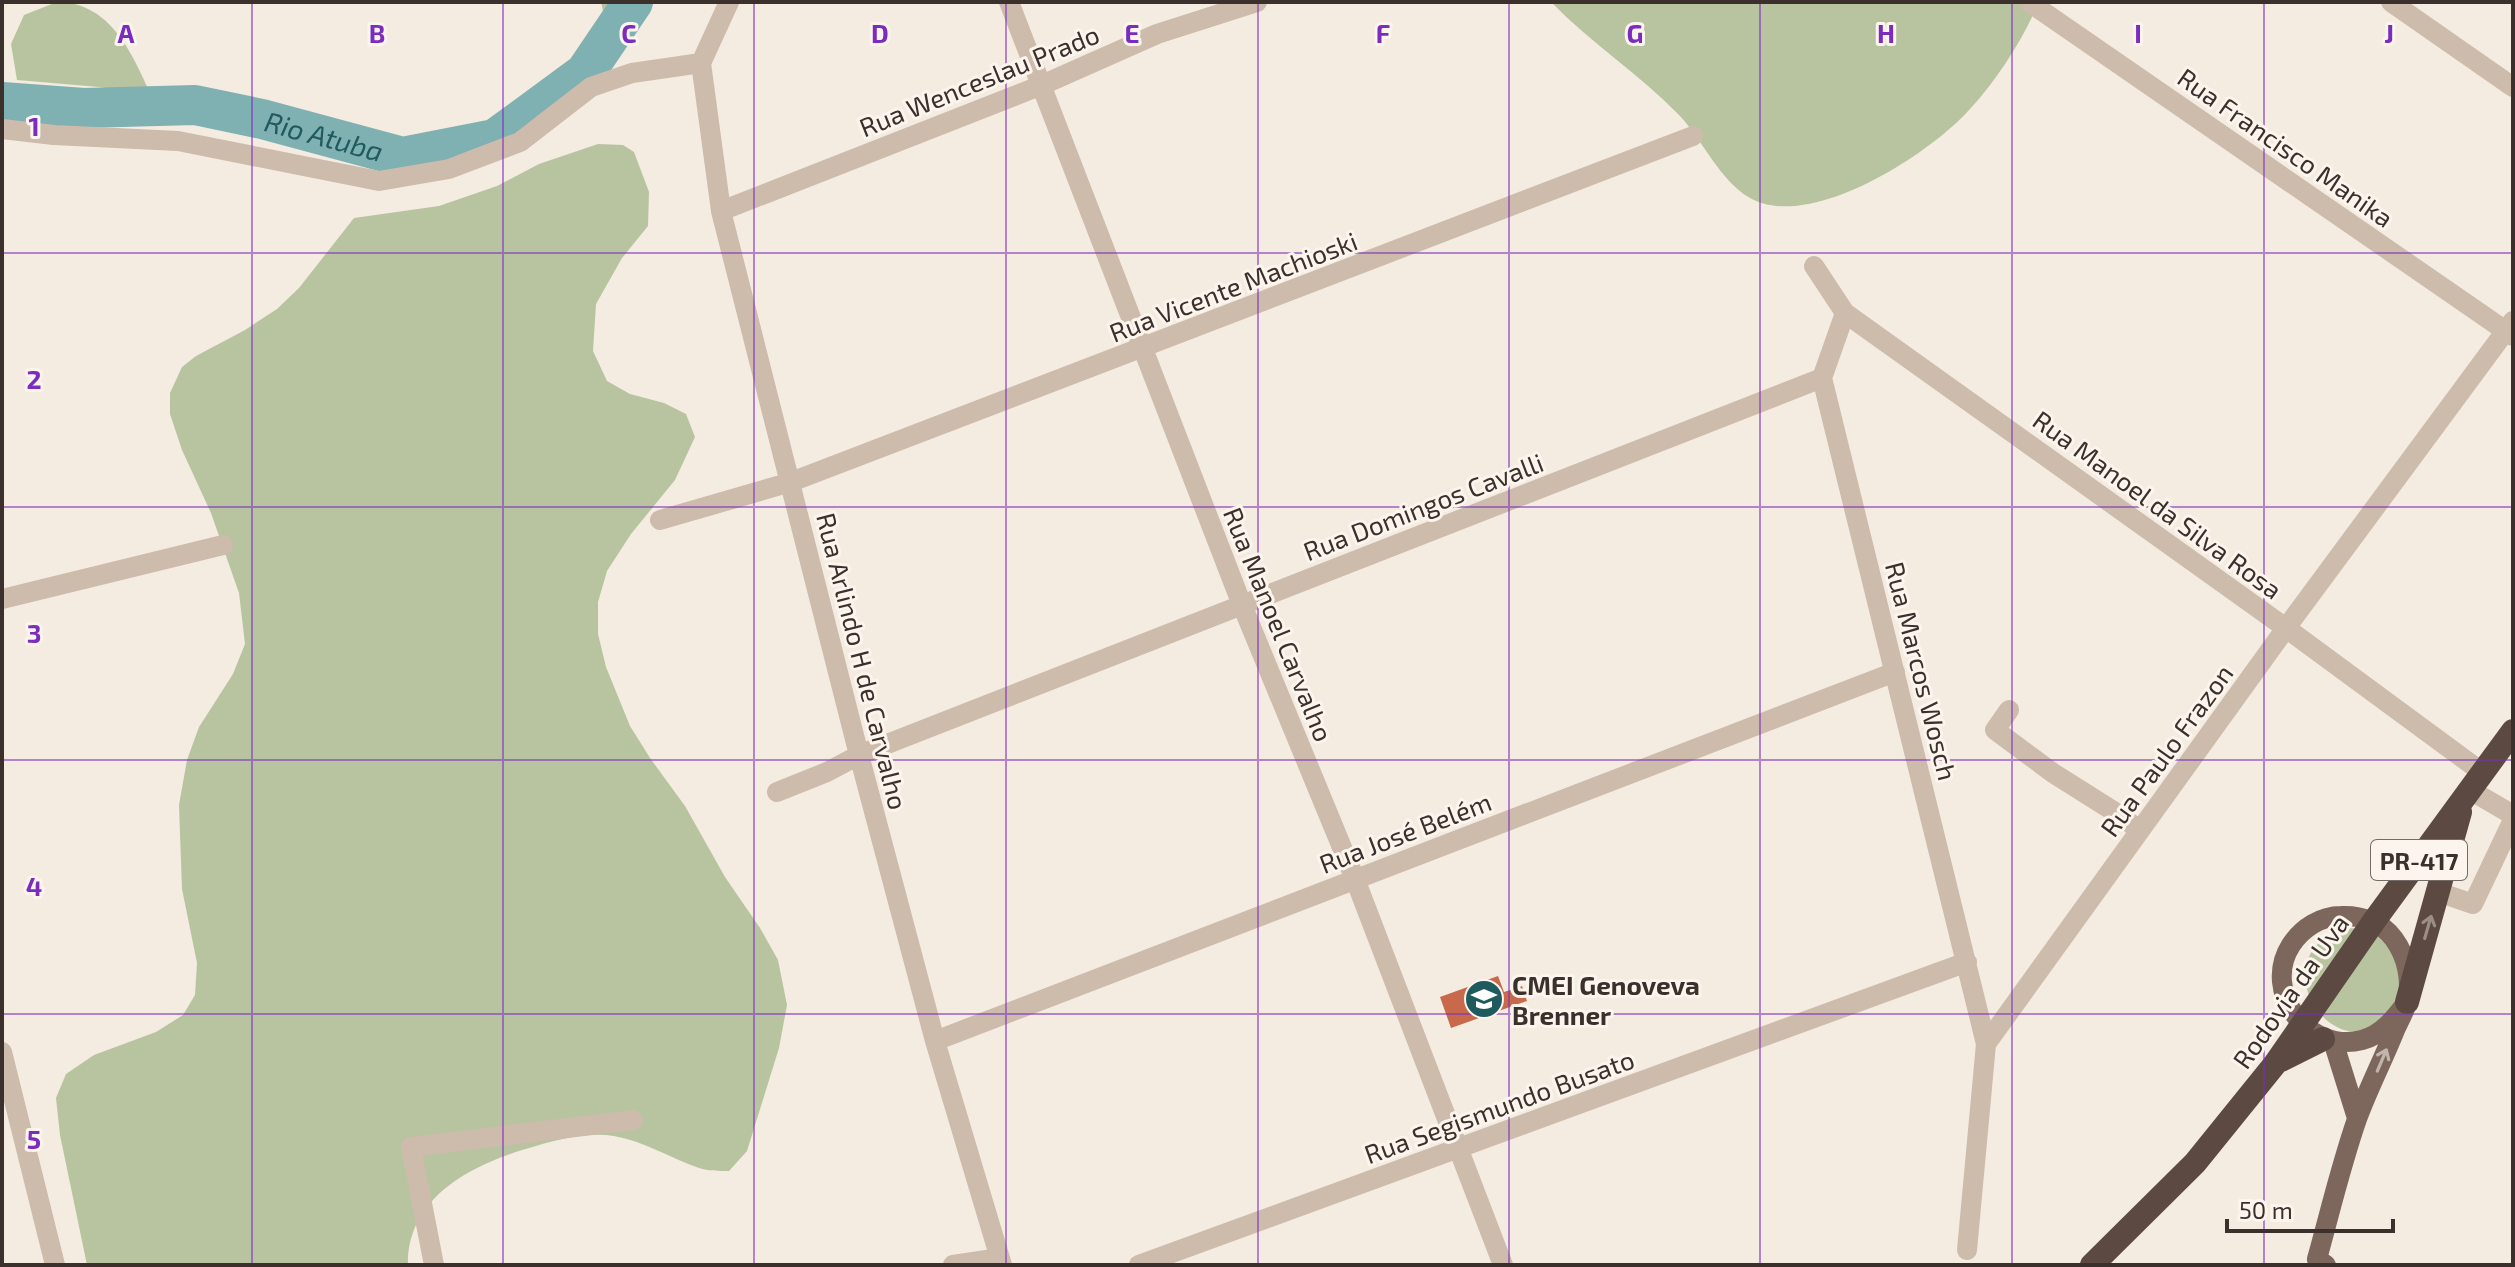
<svg xmlns="http://www.w3.org/2000/svg" width="2515" height="1267" viewBox="0 0 2515 1267" font-family="'Exo 2',sans-serif">
<style>
.green{fill:#b8c4a0}
.lines{fill:none;stroke-linecap:round;stroke-linejoin:round}
.river{stroke:#7fb0b2;stroke-width:40}
.building{fill:#c8694b}
.minor{stroke:#cdbbac;stroke-width:20}
.major{stroke:#7d675c;stroke-width:20}
.highway{stroke:#5c4a42;stroke-width:24}
.oneway{stroke:#9c8e87}
.oneway2{stroke:#c2b5ac}
.grid{fill:none;stroke:#7b2cbf;stroke-width:2;stroke-opacity:0.55}
.labels{text-anchor:middle;dominant-baseline:central;stroke-width:6;stroke-linejoin:round;paint-order:stroke}
.shield{fill:#fbf5ee;stroke:#756b66;stroke-width:2}
.shield-label{font-size:24px;font-weight:bold;fill:#3b302b}
.street-label{font-size:26px;fill:#3b302b;stroke:#fbf5ee}
.poi-label{font-size:26px;font-weight:bold;fill:#3b302b;stroke:#fbf5ee;text-anchor:start}
.water-label{font-size:28px;font-style:italic;fill:#1f5a5e;stroke:#fbf5ee}
.grid-label{font-size:26px;text-anchor:middle;font-weight:bold;fill:#7b2cbf;stroke:#fbf5ee;stroke-width:6;stroke-linejoin:round;paint-order:stroke}
</style>
<rect width="100%" height="100%" fill="#f4ebe1"/>
<path class="green" d="M57,2c53,0 75,51 94,93l-52,-8 -82,-7 -6,-36 13,-29z
M601,2h29l-23,28z
M1551,2h488c-16,37 -41,77 -69,107 -40,45 -160,123 -220,89 -31,-18 -47,-58 -71,-83 -40,-41 -88,-72 -128,-113z
M598,144l25,1 11,7 15,40 -1,34 -26,32 -26,46 -3,47 14,30 23,13 34,9 22,11 9,23 -20,43 -44,54 -24,37 -9,31v32l8,33 24,59 20,32 35,48 40,71 35,51 18,32 9,45 -8,43 -32,103 -18,20c-9,0 -21,0 -30,-3 -29,-10 -55,-27 -85,-32 -26,-4 -54,3 -78,10 -58,16 -129,48 -128,119h-321l-27,-130 -4,-37 10,-24 28,-19 62,-23 27,-17 12,-20 2,-32 -15,-74 -3,-84 8,-45 12,-33 34,-53 12,-30 -6,-51 -28,-80 -29,-63 -12,-36v-21l12,-26 14,-11 49,-26 32,-21 22,-21 55,-70 85,-12 58,-20 42,-22z
M2347,928c27,0 50,16 56,43 3,10 -4,27 -7,38 -9,6 -21,18 -31,21 -46,15 -99,-78 -18,-102z"/>
<g class="lines">
<path class="river" id="s1" d="M2,102l82,6 111,-3 67,14 141,38 92,-18 90,-66 48,-71"/>
</g>
<path class="building" d="M1498,976l6,16 18,-6 5,15 -76,27 -11,-31z"/>
<g class="lines">
<path class="minor" d="M1009,2l233,603 113,274 148,386
M2029,2l484,334
M2391,2l122,85
M701,63l20,148 138,544 76,286 67,224
M701,63l28,-61
M2,129l52,6 124,6 201,40 70,-12 71,-27 71,-55 41,-14 69,-10
M721,211l321,-126 115,-51 100,-32
M1814,266l31,47 441,315 197,145
M1845,313l-23,65 164,666
M660,520l131,-38 902,-346
M2,599l221,-54
M2009,710l-14,20 58,43 65,41 21,16
M2470,790l43,25
M777,792l50,-20 32,-17 963,-377
M2438,892l35,12 40,-84
M935,1041l960,-369
M2,1052l53,213
M1967,1250l19,-206 300,-416 227,-307
M434,1265l-23,-118 222,-27
M953,1265l47,-7
M1139,1265l828,-303"/>
<path class="major" d="M2333,1041l24,77
M2326,1265l-9,-6c13,-47 24,-94 40,-140 11,-30 26,-59 38,-89 4,-9 10,-19 12,-28 5,-22 0,-45 -13,-63 -12,-17 -33,-24 -53,-23 -20,0 -39,12 -50,29 -30,47 18,109 71,95 20,-5 33,-22 45,-38"/>
<path class="highway" d="M2407,1002l53,-190
M2281,1060l42,-21
M2092,1265l103,-102 80,-99 99,-143 139,-190"/>
</g>
<defs><path id="oneway-shaft" d="M-6 0H5M1.5-3L5.5 0L1.5 3" fill="none" stroke-width="1.6" stroke-linecap="round" stroke-linejoin="round" transform="scale(2)"/></defs>
<use class="oneway" href="#oneway-shaft" transform="translate(2428 927) rotate(-74)"/>
<use class="oneway2" href="#oneway-shaft" transform="translate(2382 1060) rotate(-67)"/>
<path class="grid" d="M252,2v1263M503,2v1263M754,2v1263M1006,2v1263M1258,2v1263M1509,2v1263M1760,2v1263M2012,2v1263M2264,2v1263M2,253h2511M2,507h2511M2,760h2511M2,1014h2511"/>
<defs>
<symbol id="school-disc" viewBox="-11 -11 22 22"><circle r="9.5" fill="#1f5a5e" stroke="#fbf5ee"/><path d="M0-5L7-2L0 1L-7-2ZM-4 1L0 2.5L4 1V4Q0 6-4 4Z" fill="#fff"/></symbol>
</defs>
<g fill-rule="evenodd">
<use href="#school-disc" x="1462" y="977" width="44" height="44"/>
</g>
<g class="labels">
<rect class="shield" x="2371" y="840" width="96" height="40" rx="6"/>
<g class="shield-label">
<text x="2419" y="860">PR-417</text>
</g>
<g class="street-label">
<text transform="translate(979 80) rotate(-22)">Rua Wenceslau Prado</text>
<text transform="translate(2286 147) rotate(35)">Rua Francisco Manika</text>
<text transform="translate(1233 286) rotate(-21)">Rua Vicente Machioski</text>
<text transform="translate(2158 504) rotate(36)">Rua Manoel da Silva Rosa</text>
<text transform="translate(1423 506) rotate(-21)">Rua Domingos Cavalli</text>
<text transform="translate(1279 624) rotate(68)">Rua Manoel Carvalho</text>
<text transform="translate(863 661) rotate(76)">Rua Arlindo H de Carvalho</text>
<text transform="translate(1922 671) rotate(76)">Rua Marcos Wosch</text>
<text transform="translate(2166 750) rotate(-54)">Rua Paulo Frazon</text>
<text transform="translate(1405 832) rotate(-21)">Rua José Belém</text>
<text transform="translate(2290 991) rotate(-55)">Rodovia da Uva</text>
<text transform="translate(1499 1106) rotate(-20)">Rua Segismundo Busato</text>
</g>
<g class="poi-label">
<text x="1512" y="984">CMEI Genoveva<tspan x="1512" dy="30">Brenner</tspan></text>
</g>
<g class="water-label">
<text stroke="none"><textPath href="#s1" startOffset="326">Rio Atuba</textPath></text>
</g>
</g>
<g class="grid-label">
<text x="126" y="43">A</text>
<text x="377" y="43">B</text>
<text x="629" y="43">C</text>
<text x="880" y="43">D</text>
<text x="1132" y="43">E</text>
<text x="1383" y="43">F</text>
<text x="1635" y="43">G</text>
<text x="1886" y="43">H</text>
<text x="2138" y="43">I</text>
<text x="2389" y="43">J</text>
<text x="34" y="136">1</text>
<text x="34" y="389">2</text>
<text x="34" y="643">3</text>
<text x="34" y="896">4</text>
<text x="34" y="1149">5</text>
</g>
<rect width="2515" height="1267" fill="none" stroke="#3b302b" stroke-width="8"/>
<path d="M2227 1219v12h166v-12" fill="none" stroke="#3b302b" stroke-width="4"/>
<text x="2239" y="1219" font-size="24" fill="#3b302b" stroke="#fbf5ee" stroke-width="6" paint-order="stroke">50 m</text>
</svg>
